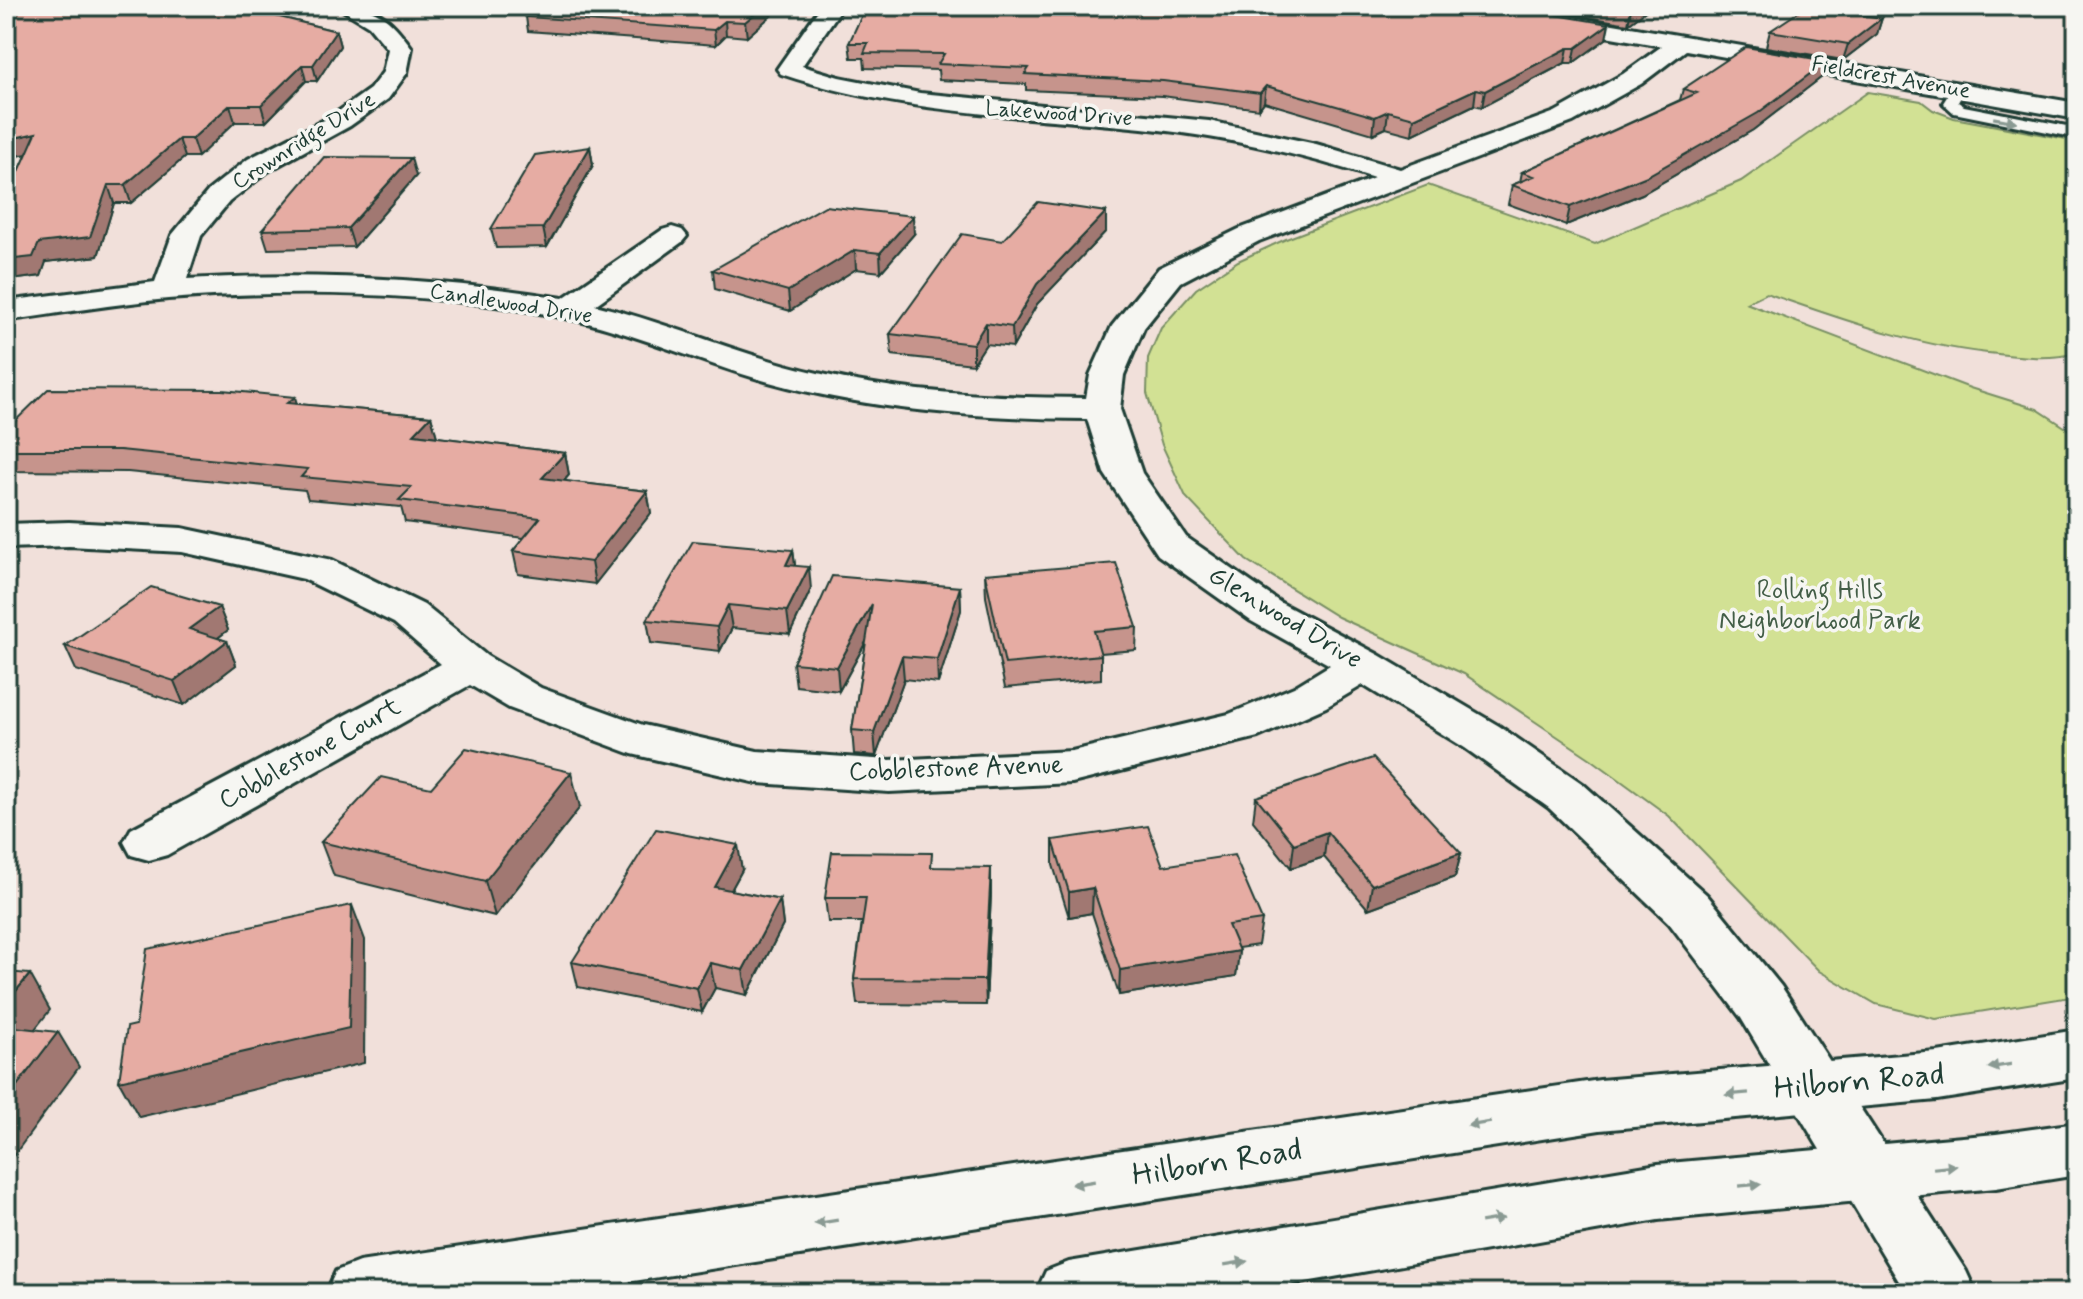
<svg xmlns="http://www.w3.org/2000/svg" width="2083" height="1299" viewBox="0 0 2083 1299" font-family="Mynerve,sans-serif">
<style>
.green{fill:#d2e194;stroke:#788f64;stroke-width:2}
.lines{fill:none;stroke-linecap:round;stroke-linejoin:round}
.service-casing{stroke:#1f3d34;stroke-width:6}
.minor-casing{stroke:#1f3d34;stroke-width:6}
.tertiary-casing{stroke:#1f3d34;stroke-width:6}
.service{fill:#f6f6f2;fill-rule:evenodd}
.minor{fill:#f6f6f2;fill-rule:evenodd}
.tertiary{fill:#f6f6f2;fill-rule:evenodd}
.wall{fill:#c6948c;stroke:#1f3d34;stroke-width:2}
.shaded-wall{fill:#a17872;stroke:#1f3d34;stroke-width:2}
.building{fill:#e6aca3;stroke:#1f3d34;stroke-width:2}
.oneway{fill:#8a9a93}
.labels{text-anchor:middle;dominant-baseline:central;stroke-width:7;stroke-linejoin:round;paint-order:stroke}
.far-street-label{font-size:22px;fill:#1f3d34;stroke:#f6f6f2}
.park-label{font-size:26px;fill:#435e47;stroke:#f6f6f2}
.street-label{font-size:26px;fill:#1f3d34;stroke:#f6f6f2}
.near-street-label{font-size:32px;fill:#1f3d34;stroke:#f6f6f2}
</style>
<rect width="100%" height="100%" fill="#f1e0da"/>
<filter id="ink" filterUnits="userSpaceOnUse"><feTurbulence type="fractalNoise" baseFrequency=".0125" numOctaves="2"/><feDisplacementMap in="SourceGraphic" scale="16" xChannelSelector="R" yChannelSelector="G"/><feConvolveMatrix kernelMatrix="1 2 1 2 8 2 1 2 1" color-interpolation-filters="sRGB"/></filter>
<g filter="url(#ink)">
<path class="green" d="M1868,92l53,9 12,9 21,8 123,23v212c-28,7 -51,4 -79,1 -81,-7 -156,-35 -232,-61l-20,10 224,85 67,21 40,26v561l-141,23 -60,-15 -57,-33 -150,-155 -78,-57 -127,-85 -126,-57 -92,-57 -60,-63 -24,-52 -15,-52 1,-35 13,-30 35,-39 42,-28 48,-22 142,-54 167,59 146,-63z"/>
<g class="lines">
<defs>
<path id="service" d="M1958,86l7,4 -7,12 6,4 113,22v10l-123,-25 -11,-10 10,-16z"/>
<path id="minor" d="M336,6c41,0 52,9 76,42l-5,25 -19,26 -38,27 -82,45 -39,31 -28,34 -14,43c126,-7 251,-1 376,19l99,-68 10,-3 10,3 5,6 -5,6 -87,63c75,18 147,51 223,68 87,21 178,24 268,25l4,-23 22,-49 47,-58 80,-39 135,-51c-75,-25 -153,-42 -232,-50 -125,-13 -241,-14 -361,-54l-4,-5 44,-63h22l-41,60 37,11 81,16 289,28 107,23 84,25 155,-57 68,-38 39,-28 -193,-34 -11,-6h49l570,97v16l-391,-69 -45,34 -68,38 -314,119 -78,41 -37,46 -20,47 -4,34 22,64 44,64 95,66 98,52 120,71 84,58 124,111 74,91 185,285 10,22h-70l-165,-275 -72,-95 -120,-115 -84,-60 -102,-63 -37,22 -68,30 -186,46 -183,9 -132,-9 -125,-29 -123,-46 -39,-23 -303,170 -18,5 -18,-5 -7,-13 7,-13 310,-165 -47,-41 -90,-44 -122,-27 -113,-6 -63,2v-24l63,-2 113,6 150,32 92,45 63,51 54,32 102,37 114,26 132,9 183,-9 157,-37 65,-27 36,-22 -79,-44 -93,-66 -54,-82 -17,-54c-107,-1 -213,-8 -318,-37 -70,-19 -136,-51 -208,-65 -127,-25 -263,-28 -393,-18 -54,5 -108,14 -162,22v-20l149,-19 17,-47 37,-45 39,-31 84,-43 38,-27 13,-17 5,-23 -19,-23z"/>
<path id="tertiary" d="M2077,1030v48l-140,22 -337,30 -1043,163h-231l10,-22 23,-9 1241,-182 337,-28z
M2077,1123v52l-81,13 -338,32 -415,73h-207l10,-22 23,-9 589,-98 338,-30z"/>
</defs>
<use href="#service" class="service-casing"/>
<use href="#minor" class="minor-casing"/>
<use href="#tertiary" class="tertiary-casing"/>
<use href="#service" class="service"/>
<use href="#minor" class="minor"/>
<use href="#tertiary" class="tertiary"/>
</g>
<path class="wall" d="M536,6h246l-35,31 -21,-2 -10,10 -188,-14 -2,-14z
M1525,6h127l-24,18z
M280,17l56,14 4,15 -23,35h-11l-40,41h-31l-37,35h-13l-54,46h-17l-16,53 -52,6 -5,14 -30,4 -5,-8v-71l21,-47 -21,4z
M1882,18l-5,16 -34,26 -77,-13 4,-16z
M1606,39l-33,24h-8l-83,44 -8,-2 -62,30 -26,-7 -13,6 -109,-32 -5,7 -97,-13 -136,-6v-6l-87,-4 -1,-10 -73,-2 -1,-10h-13l-2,-15z
M1827,61l-5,16 -69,53 -111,64 -76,31 -58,-21 4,-19 8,-3 2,-10 158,-72 3,-11z
M590,147l3,18 -46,82 -51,1 -5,-19z
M416,176l-62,71 -86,2 -6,-19z
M1106,212v19l-69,73 -24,43 -27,-3 -13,20 -81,-9 -2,-21 112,-93z
M914,234l-33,38 -25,-3 -66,42 -75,-22 -2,-19z
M297,404l134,12 6,21 128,16 4,22 -5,6 83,10 4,22 -56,71 -77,-10 -5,-23 11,-13 -119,-16 -4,-15 -93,-8 -3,-9 -177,-18 -122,-1v-41z
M793,550l2,15 16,24 -21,45 -58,-6 -12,23 -69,-8 -4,-23z
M985,574l152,53 -1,23 -35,3v26l-96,9 -19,-91z
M960,587l1,23 -23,73 -34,-4 -28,77 -22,-2 -2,-24 14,-88 -27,49 -43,-5 -3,-23z
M219,607l9,23 -10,8 9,3 9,24 -52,40 -108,-35 -11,-24z
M431,788l149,19 -85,109 -161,-40 -13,-34z
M1256,797l205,56 -6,24 -87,32 -44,-52 -33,11 -38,-47z
M1053,840l110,26 99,54 -4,25 -20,3 1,3 -3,25 -117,19 -27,-82 -23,4 -16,-52z
M933,867l58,26 -5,112 -129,-1 -3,-25 8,-57h-34l-3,-24z
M742,870l-11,20 49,10 3,25 -36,70 -32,-7 -13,24 -124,-25 -6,-25z"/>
<path class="shaded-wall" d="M271,6h22l-26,22 -4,-15z
M764,6h18l-35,31 -2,-15z
M1635,6h17l-24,18 3,-15z
M1882,18l-5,16 -34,26 5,-16z
M725,21l1,14 -10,10 -2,-15z
M1609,24l-3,15 -33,24 3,-15z
M336,31l4,15 -23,35 -4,-16z
M1568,48l-3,15 -83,44 3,-16z
M1827,61l-5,16 -69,53 -111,64 -76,31 4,-18z
M302,65l4,16 -40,41 -5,-17z
M1266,86l-2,16 -5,7 1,-16z
M1476,89l-2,16 -62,30 2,-17z
M230,105l5,17 -37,35 -6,-18z
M1388,111l-2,17 -13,6 2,-17z
M36,133l7,18 -37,7v-18z
M179,139l6,18 -54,46 -6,-18z
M590,147l3,18 -46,82 -4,-19z
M411,158l5,18 -62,71 -6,-19z
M108,185l6,18 -16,53 -52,6 -5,14 -30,4 -5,-13v-7l33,-17z
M1106,212v19l-69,73 -24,43 -1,-20 25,-43z
M913,216l1,18 -33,38 -1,-19z
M855,250l1,19 -66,42 -2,-20z
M986,323v21l-13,20v-20z
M295,397l6,21 -14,-15z
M431,416l6,21 -23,-3z
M565,453l4,22 -22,25 -5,-22z
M647,491l4,22 -56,71 -4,-22z
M793,550l3,23 -10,-8z
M809,567l2,22 -21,45 -3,-23z
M960,587l1,23 -23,73 -1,-24z
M872,604l2,23 -35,64 -2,-24z
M728,605l4,23 -12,23 -3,-24z
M219,607l9,23 -30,23 -9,-24z
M227,641l9,24 -52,40 -10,-24z
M902,656l2,23 -28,77 -2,-24z
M571,772l9,35 -85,109 -10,-35z
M1327,832l-3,25 -33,11 3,-24z
M738,845l4,25 -23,42 -4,-25z
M1461,853l-6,24 -87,32 4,-24z
M991,868v25l-5,112 -1,-25z
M1093,888l-1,25 -23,4v-25z
M780,900l3,25 -36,70 -4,-25z
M352,905l13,35 -1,123 -225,54 -20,-36z
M1239,951l-3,25 -117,19 1,-25z
M710,963l5,25 -13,24 -5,-24z
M30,974l20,36 -39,49 -5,-8v-48z
M58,1032l21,35 -73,99v-66z"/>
<path class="building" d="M6,6h265l-8,7 73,18 -23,34h-11l-41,40h-31l-38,34h-13l-54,46h-17l-18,52 -51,6 -6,14 -27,3v-59l30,-68 -30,7z
M536,6h228l-19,16 -20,-1 -11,9 -188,-13z
M866,6h637l106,18 -33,24h-8l-83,43 -9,-2 -62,29 -26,-7 -13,6 -109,-31 -6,7 -97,-12 -138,-7 4,-6 -91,-4 6,-10 -80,-1 4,-10h-19z
M1613,6h22l-4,3z
M1806,7l76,11 -34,26 -78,-13z
M1746,47l81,14 -69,52 -111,63 -77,31 -58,-22 22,-9 -12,-4 175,-79 -14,-4z
M590,147l-47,81 -52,1 44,-74z
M324,157l87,1 -63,70 -86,2z
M1038,202l68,10 -69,72 -25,43 -26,-4 -13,21 -83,-10 72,-100 40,7z
M825,206l88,10 -33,37 -25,-3 -67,41 -75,-21z
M48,389l174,1 73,7 -8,6 144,13 -17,18 151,19 -23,25 105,13 -56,71 -78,-11 27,-33 -141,-18 13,-13 -111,-10 7,-8 -188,-19h-114v-20z
M693,541l100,9 -7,15 23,2 -22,44 -59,-6 -11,22 -70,-7z
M1116,563l21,64 -43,4 7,24 -96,9 -20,-90z
M832,576l128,11 -23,72 -35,-3 -28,76 -22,-2 20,-126 -35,63 -44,-4z
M151,587l68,20 -30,22 38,12 -53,40 -109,-35z
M466,748l105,24 -86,109 -164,-39 60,-65 50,11z
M1373,758l88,95 -89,32 -45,-53 -33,12 -38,-47z
M1148,826l15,40 71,-11 28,65 -34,5 11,26 -119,19 -27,-82 -24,4 -16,-52z
M656,829l82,16 -23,42 65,13 -37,70 -33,-7 -13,25 -125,-26z
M832,852l100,1 -1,14 60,1 -6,112 -131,-1 12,-81h-41z
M352,905l-3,123 -230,53 8,-54 9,-2 11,-76z
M6,972l24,2 -24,29z
M6,1026l52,6 -52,68z"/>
<defs><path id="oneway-solid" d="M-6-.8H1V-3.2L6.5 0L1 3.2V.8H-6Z" transform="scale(2)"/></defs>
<g class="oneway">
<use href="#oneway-solid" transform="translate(2005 120) rotate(10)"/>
<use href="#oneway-solid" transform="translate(2000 1066) rotate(171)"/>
<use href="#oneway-solid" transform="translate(1737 1094) rotate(175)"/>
<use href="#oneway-solid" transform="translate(1479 1124) rotate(171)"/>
<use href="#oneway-solid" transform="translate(1945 1167) rotate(-6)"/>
<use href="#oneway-solid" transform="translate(1083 1183) rotate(171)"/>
<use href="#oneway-solid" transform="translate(1750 1185) rotate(-5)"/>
<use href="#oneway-solid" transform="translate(1492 1220) rotate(-9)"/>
<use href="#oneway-solid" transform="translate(826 1222) rotate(171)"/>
<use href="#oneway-solid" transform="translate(1236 1263) rotate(-9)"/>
</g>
</g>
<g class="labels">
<g class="far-street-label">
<text transform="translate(1891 78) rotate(10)">Fieldcrest Avenue</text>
<text transform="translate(1059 114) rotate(4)">Lakewood Drive</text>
<text transform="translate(304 141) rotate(-32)">Crownridge Drive</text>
<text transform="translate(511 304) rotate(9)">Candlewood Drive</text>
</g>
<g class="park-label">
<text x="1820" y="591">Rolling Hills<tspan x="1820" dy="30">Neighborhood Park</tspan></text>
</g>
<g class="street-label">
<text transform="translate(1285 618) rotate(31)">Glenwood Drive</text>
<text transform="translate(310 754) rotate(-29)">Cobblestone Court</text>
<text transform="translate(956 769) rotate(-2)">Cobblestone Avenue</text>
</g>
<g class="near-street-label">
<text transform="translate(1859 1082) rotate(-5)">Hilborn Road</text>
<text transform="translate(1217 1163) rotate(-9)">Hilborn Road</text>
</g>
</g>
<rect width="2083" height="1299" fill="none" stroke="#f6f6f2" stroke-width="32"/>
<rect x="16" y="16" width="2051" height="1267" fill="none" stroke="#1f3d34" stroke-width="3" filter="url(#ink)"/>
</svg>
